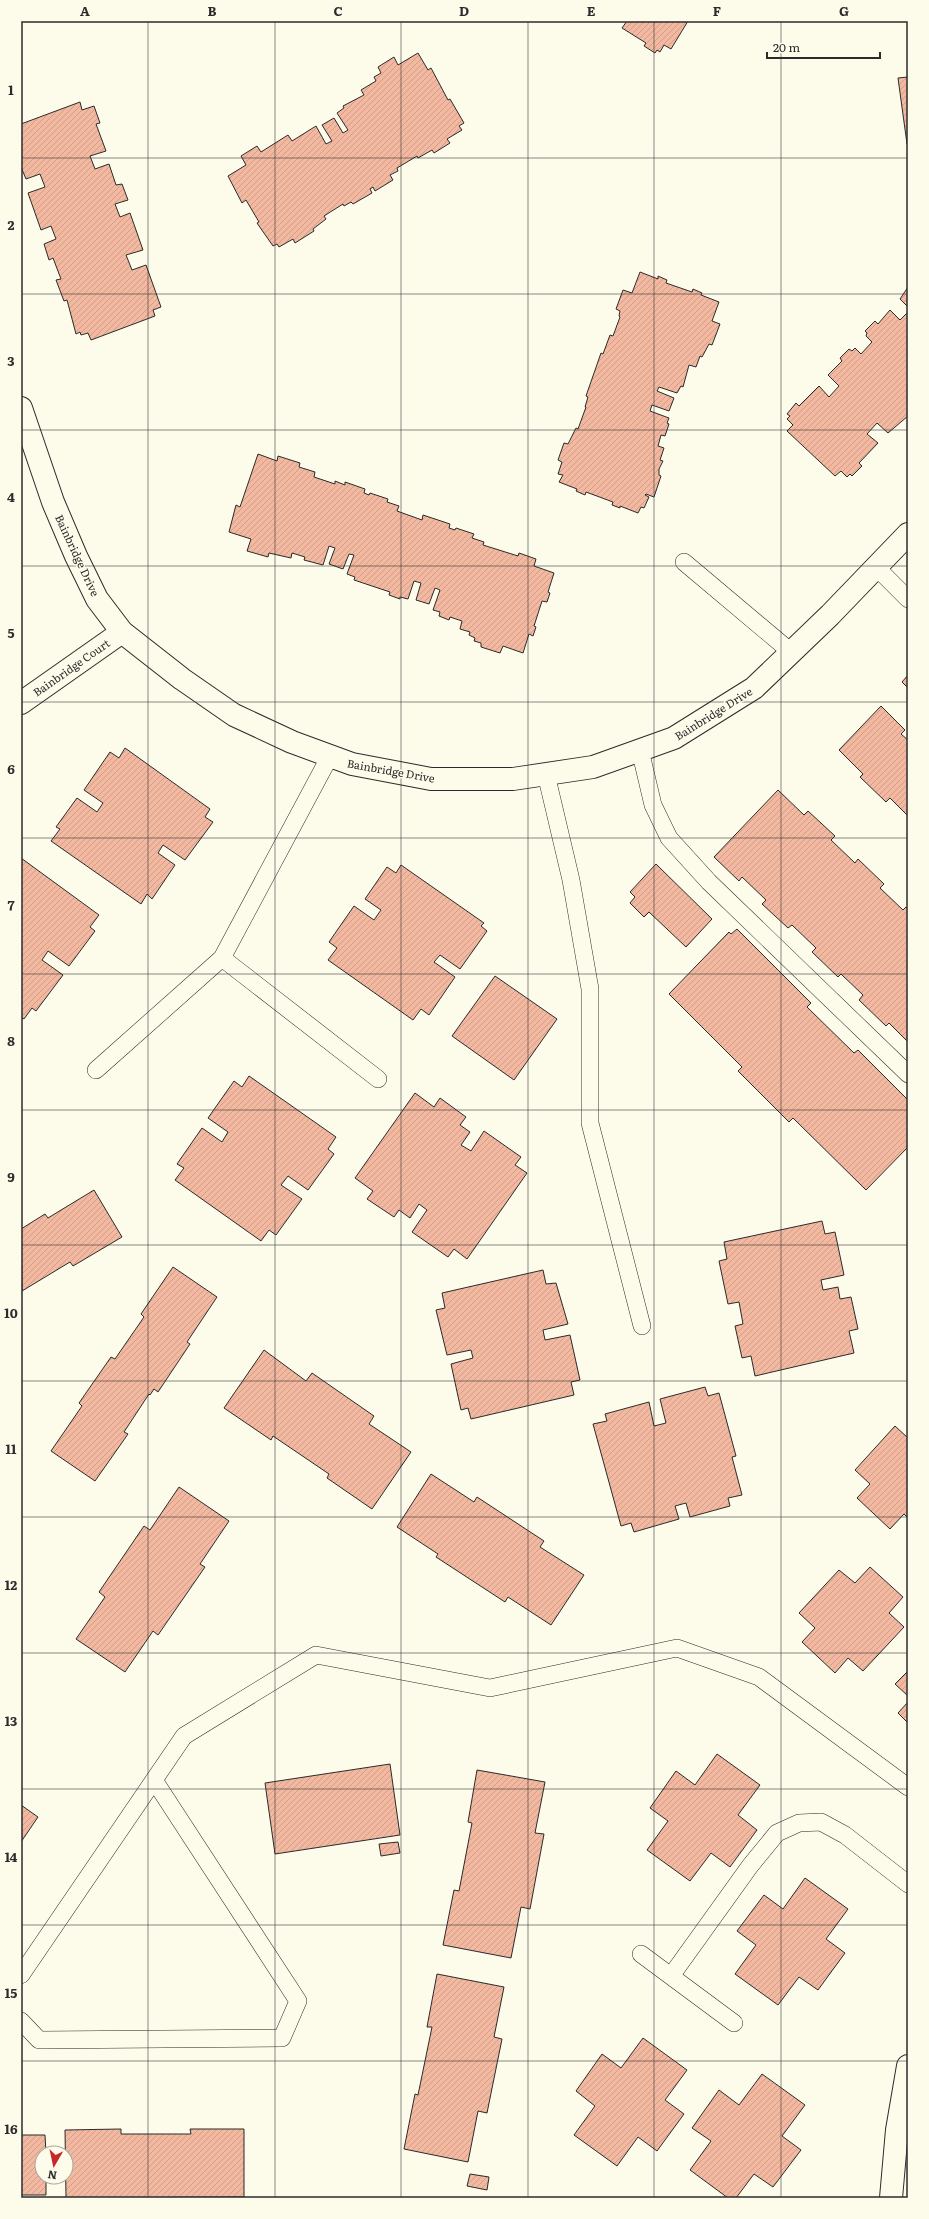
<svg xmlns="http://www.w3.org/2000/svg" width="929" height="2219" viewBox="0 0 929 2219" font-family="Literata,serif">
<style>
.building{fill:url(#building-hatch);stroke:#2b2b2b}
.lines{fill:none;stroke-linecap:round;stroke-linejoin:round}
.service-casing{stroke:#2b2b2b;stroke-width:18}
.minor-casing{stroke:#2b2b2b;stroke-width:24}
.service{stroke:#fdfbea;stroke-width:17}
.minor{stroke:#fdfbea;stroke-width:22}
.grid{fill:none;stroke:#2b2b2b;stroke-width:1;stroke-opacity:0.55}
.labels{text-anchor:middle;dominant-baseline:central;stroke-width:3;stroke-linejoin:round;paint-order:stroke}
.street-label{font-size:11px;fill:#2b2b2b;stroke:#fdfbea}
.neatline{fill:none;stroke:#2b2b2b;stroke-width:1.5}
.grid-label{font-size:13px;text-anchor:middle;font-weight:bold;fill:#2b2b2b}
</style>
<defs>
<pattern id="building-hatch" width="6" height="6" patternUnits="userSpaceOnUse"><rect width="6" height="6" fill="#f2b8a0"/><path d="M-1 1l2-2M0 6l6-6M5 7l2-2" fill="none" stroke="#d09e8a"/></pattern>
</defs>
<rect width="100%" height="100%" fill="#fdfbea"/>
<path class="building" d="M627,21h61l-17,28 -7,-4 -4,7 -3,-2 -2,3 -11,-7 2,-3 -24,-15z
M418,53l10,17 3,-2 17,32 2,-1 14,24 -5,3 3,4 -15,9 3,4 -16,10 -2,-3 -14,8 -1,-2 -20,12 1,3 -8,4 3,5 -18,11 -2,-4 -3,2 2,4 -19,11 -2,-2 -7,4 -1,-2 -19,12 2,3 -13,10 1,2 -19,12 -2,-4 -14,8 -2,-3 -4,2 -16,-23 2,-1 -13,-22 -4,3 -14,-27 18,-11 -5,-9 16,-10 4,6 27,-17 4,6 24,-15 10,18 6,-3 -10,-16 12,-7 9,15 5,-3 -11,-17 7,-5 -1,-2 21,-11 -3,-5 15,-9 -2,-4 7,-4 -3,-6 16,-10 4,8z
M908,77v67h-1l-9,-66z
M80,102l2,8 12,-4 6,17 -4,1 10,27 -16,5 5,13 14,-5 7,21 6,-1 6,16 -13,4 5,13 10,-4 13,37 -17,5 6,15 14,-5 15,42 -8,3 2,6 -64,24 -3,-7 -7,2 -1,-3 -4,2 -9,-34 -3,1 -8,-21 5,-1 -8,-21 -4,2 -5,-16 12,-5 -5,-13 -10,4 -13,-37 17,-6 -5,-13 -14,5 -5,-12v-43z
M640,272l18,7v-3l9,4 -1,3 26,9 1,-3 9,4 -1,2 18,7 -7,19 8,3 -8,21 -3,-1 -7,13 -2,-1 -4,11 -7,-2 -6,22 -2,-1 -4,7 -18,-6 -2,4 17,7 -5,13 -17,-6 -2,6 19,7 -2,5 2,1 -4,12 -4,-1 -3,11 6,2 -4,12 3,1 -4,8v6l2,1 -7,21 -8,-3 -1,1 4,2 -5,11 -3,-1 -3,6 -18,-7v2l-8,-3 1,-3 -27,-10 -1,3 -9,-4 1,-2 -18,-7 4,-7 -5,-1 4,-12 -4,-2 6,-17 4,1 8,-16 2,1 8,-22h-1l3,-10 -2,-1 15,-43 2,1 7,-19 3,1 7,-19 -1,-1 1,-5 -4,-2 7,-19 9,3z
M908,287v20l-8,-8z
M890,310l10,10 8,-8v104l-20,17 -11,-10 -10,11 11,9 -19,20 3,3 -10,10 -2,-2 -3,3 -6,-6 -6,5 -48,-45 6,-6 -6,-6 3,-3 -3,-2 9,-11 3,3 20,-20 10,11 10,-11 -11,-11 14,-14 -2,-3 9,-9 3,2 3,-3 6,6 11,-12 -6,-6 1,-3 -2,-2 10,-10 3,3z
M258,454l19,7 1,-5 22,7 -1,4 16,5 -1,5 21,7v-3l10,4v-3l20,7 -1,4 5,2 1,-2 18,6 -1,3 12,4 -2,5 25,9 1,-5 27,9 -1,4 6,2 1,-2 18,6 -2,4 12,4 -1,3 35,11 1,-3 17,6 -2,7 20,7 -6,19 2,1 -3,9 -5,-1 -8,25 2,1 -3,9 -4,-2 -6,19 -20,-7 -3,7 -19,-6v-4l-7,-2 1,-3 -6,-3 1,-3 -10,-3 2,-8 -12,-4 -1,3 -10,-4 1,-4 -7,-2 7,-20 -5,-2 -6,16 -13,-4 5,-17 -7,-2 -6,18 -8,-2v2l-11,-4 1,-3 -36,-12 1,-3 -8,-3 7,-19 -5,-1 -6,15 -14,-5 6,-16 -6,-2 -6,19 -19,-5 1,-3 -13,-4 -1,5 -22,-5 -1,4 -21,-6 4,-12 -22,-7 7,-27 4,2z
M908,675v13l-6,-6z
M881,706l24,24 -4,4 7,6v76l-18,-18 -4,4 -26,-25 3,-3 -24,-24z
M125,748l85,61 -5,8 8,5 -28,38 -22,-15 -5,8 17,12 -23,34 -5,-5 -6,10 -90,-63 9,-12 -4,-2 21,-29 20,14 6,-9 -19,-13 26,-38 9,6z
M778,790l26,25 4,-4 27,25 -4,4 24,23 3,-4 26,25 -4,4 23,22 3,-3 2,2v133l-19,-19 -3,3 -27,-26 4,-5 -22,-21 -3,3 -26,-25 4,-4 -24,-23 -4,3 -26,-24 4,-4 -24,-23 -3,4 -25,-24z
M21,858l78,57 -9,12 5,4 -26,35 -21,-15 -6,9 21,15 -27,36 -4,-3 -8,11 -3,-2z
M656,864l56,55 -26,28 -37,-35 -5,5 -14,-14 5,-6 -5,-5z
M401,865l83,58 -3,3 6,5 -27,38 -20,-14 -6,7 21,15 -26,38 -8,-6 -8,11 -85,-60 9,-12 -8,-6 25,-36 20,14 7,-10 -16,-11 22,-32 9,6z
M737,929l74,74 -4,4 47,46 4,-3 50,50v47l-42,43 -73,-72 -4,4 -51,-51 4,-4 -73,-73 60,-62 2,2z
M495,976l62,43 -43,61 -62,-44z
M249,1076l87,61 -8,12 6,5 -26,36 -20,-14 -7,9 21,14 -26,36 -7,-5 -8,11 -86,-61 9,-12 -7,-4 25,-36 20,14 6,-10 -20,-14 26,-37 8,6z
M415,1093l19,14 6,-9 26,19 -6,8 10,7 -9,13 10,6 13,-20 37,26 -6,8 12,8 -60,86 -13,-10 -6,8 -36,-25 15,-22 -8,-6 -9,14 -11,-8 -5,7 -27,-18 6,-8 -18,-13z
M94,1190l28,47 -49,29 -3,-4 -48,29 -1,-62 24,-15 3,4z
M822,1221l3,13 10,-2 9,43 -23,5 2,10 15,-3 2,12 11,-2 7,32 -9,2 5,22 -99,23 -4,-20 -9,2 -7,-32 8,-2 -4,-22 -11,2 -9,-43 8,-2 -3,-17z
M173,1267l44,30 -30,45 3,2 -32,48 -4,-3 -4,6 -1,-1 -25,38 4,2 -33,47 -44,-30 31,-45 -3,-3 32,-46 4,2 29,-42 -3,-3z
M543,1270l3,14 10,-1 12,41 -25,6 2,10 25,-5 10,45 -9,2 3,13 -103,24 -3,-11 -7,2 -10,-46 22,-6 -2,-8 -24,5 -11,-45 9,-2 -3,-15z
M264,1350l42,31 6,-8 62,43 -5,8 42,28 -39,57 -45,-31 2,-4 -56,-38 -2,4 -47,-32z
M705,1387l3,9 11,-3 17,63 -4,1 10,38 -14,3 2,8 -40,11 -4,-14 -11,3 4,13 -45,13 -3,-9 -10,3 -28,-102 14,-3 -2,-7 44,-12 5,24 12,-3 -6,-24z
M895,1426l13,12v80l-4,-4 -14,15 -33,-31 13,-14 -15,-14z
M431,1474l43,28 3,-5 67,44 -4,6 44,28 -33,50 -43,-28 -3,5 -69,-45 2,-3 -41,-27z
M179,1487l50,34 -29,43 5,3 -47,68 -5,-4 -28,41 -49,-33 29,-42 -6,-5 45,-66 6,4z
M870,1567l33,30 -14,16 15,14 -41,44 -15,-13 -13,15 -33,-31 13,-14 -16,-15 40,-43 16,13z
M908,1671v25l-13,-12z
M908,1702v21l-10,-10z
M717,1754l43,31 -22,30 19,15 -27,37 -19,-14 -21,28 -43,-31 21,-29 -18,-13 26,-37 19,14z
M390,1764l10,71 -125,19 -10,-71z
M477,1770l68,12 -10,51 9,1 -14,75 -9,-2 -10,51 -68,-13 11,-55 5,1 13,-68 -4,-1z
M21,1805l17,12 -17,25z
M398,1842l2,11 -19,3 -2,-12z
M805,1878l43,31 -22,30 19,14 -27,37 -19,-13 -21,28 -43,-31 21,-29 -19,-14 27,-36 19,14z
M437,1974l67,13 -10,50 8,2 -15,74 -9,-2 -10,51 -64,-13 11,-55 3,1 14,-68h-5z
M643,2038l44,32 -22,30 19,14 -27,37 -19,-14 -21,29 -43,-31 21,-29 -19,-15 26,-37 19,14z
M762,2074l43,31 -23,31 19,14 -28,37 -19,-13 -18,24h-8l-38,-28 21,-29 -19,-13 27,-38 20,15z
M121,2129v5h70l-1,-5h54v68l-178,1 -1,-68z
M21,2135h24l1,18h-4v24h4v18h-25z
M470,2174l19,3 -2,13 -20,-4z"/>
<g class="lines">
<defs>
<path id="service" d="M684,562l107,90
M876,567l32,32
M640,750l13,55 16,33 40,44 199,192
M330,756l-108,202 156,121
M546,774l25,106 19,109v134l52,203
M96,1070l126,-112
M641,1954l93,69
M21,1975l163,-239 132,-81 174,33 187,-40 82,29 149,110
M671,1976l79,-110 27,-33 22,-10 22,-1 24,13 63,49
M21,2021l18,19 243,-2 16,-37 -144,-221"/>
<path id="minor" d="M21,408l32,94 23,54 21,43 25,33 60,47 52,36 58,27 60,22 79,15h82l80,-12 81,-29 80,-50 76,-73 78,-81
M21,703l101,-71
M891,2198l6,-68 11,-64"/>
</defs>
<use href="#service" class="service-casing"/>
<use href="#minor" class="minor-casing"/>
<use href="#service" class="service"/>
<use href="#minor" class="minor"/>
</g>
<path class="grid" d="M148,21v2177M275,21v2177M401,21v2177M528,21v2177M654,21v2177M781,21v2177M21,158h887M21,294h887M21,430h887M21,566h887M21,702h887M21,838h887M21,974h887M21,1110h887M21,1245h887M21,1381h887M21,1517h887M21,1653h887M21,1789h887M21,1925h887M21,2061h887"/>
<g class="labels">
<g class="street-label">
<text transform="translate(78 555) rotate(65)">Bainbridge Drive</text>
<text transform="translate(71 667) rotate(-35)">Bainbridge Court</text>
<text transform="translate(713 713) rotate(-32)">Bainbridge Drive</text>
<text transform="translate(391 770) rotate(10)">Bainbridge Drive</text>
</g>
</g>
<rect width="929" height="2219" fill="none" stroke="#fdfbea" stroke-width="44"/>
<g transform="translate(54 2165) rotate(189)"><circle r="19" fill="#fdfbea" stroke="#a9a89e"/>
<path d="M0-3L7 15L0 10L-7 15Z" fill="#c62828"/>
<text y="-6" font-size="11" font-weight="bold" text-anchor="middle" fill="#2b2b2b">N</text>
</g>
<path d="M767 52v6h113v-6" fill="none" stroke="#2b2b2b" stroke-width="2"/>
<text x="773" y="52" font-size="12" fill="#2b2b2b" stroke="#fdfbea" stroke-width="3" paint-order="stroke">20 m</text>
<rect x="22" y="22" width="885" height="2175" class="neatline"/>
<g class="grid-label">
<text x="85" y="16">A</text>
<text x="212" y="16">B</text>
<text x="338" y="16">C</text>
<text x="464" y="16">D</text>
<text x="591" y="16">E</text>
<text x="717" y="16">F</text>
<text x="844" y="16">G</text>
<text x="11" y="95">1</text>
<text x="11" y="230">2</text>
<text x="11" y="366">3</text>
<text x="11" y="502">4</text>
<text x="11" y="638">5</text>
<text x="11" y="774">6</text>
<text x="11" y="910">7</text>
<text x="11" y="1046">8</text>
<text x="11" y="1182">9</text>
<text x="11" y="1318">10</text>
<text x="11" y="1454">11</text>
<text x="11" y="1590">12</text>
<text x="11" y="1726">13</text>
<text x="11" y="1862">14</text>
<text x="11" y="1998">15</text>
<text x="11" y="2134">16</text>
</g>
</svg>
